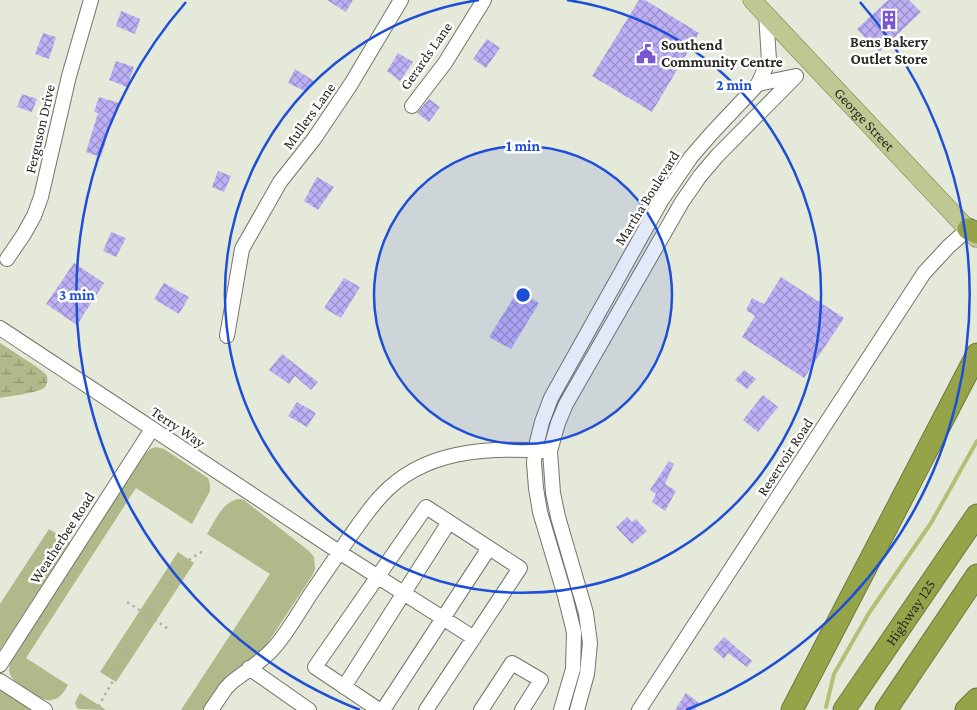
<svg xmlns="http://www.w3.org/2000/svg" width="977" height="710" viewBox="0 0 977 710" font-family="'Crimson Pro',serif">
<style>
.green{fill:#afb989}
.wetland{fill:url(#wetland-marsh)}
.lines{fill:none;stroke-linecap:round;stroke-linejoin:round}
.stream{stroke:#b2c075;stroke-width:4}
.building{fill:url(#building-cross-hatch)}
.minor-casing{stroke:#737668;stroke-width:16}
.major-casing{stroke:#6f793c;stroke-width:19}
.highway-casing{stroke:#6f793c;stroke-width:23}
.path{stroke:#adb0a3;stroke-width:2.5;stroke-dasharray:2.5 4;stroke-linecap:butt}
.minor{stroke:#fff;stroke-width:14}
.major{stroke:#bfc892;stroke-width:18}
.highway{stroke:#95a449;stroke-width:21}
.ring{fill:none;stroke:#1d4ed8;stroke-width:2.5}
.labels{text-anchor:middle;dominant-baseline:central;stroke-width:5;stroke-linejoin:round;paint-order:stroke}
.poi-label{font-size:15px;font-weight:bold;fill:#292a24;stroke:#fff}
.street-label{font-size:15px;fill:#292a24;stroke:#fff}
.centre{fill:#1d4ed8;stroke:#fff;stroke-width:2.5}
.ring-label{font-size:15px;text-anchor:middle;font-weight:bold;fill:#1d4ed8;stroke:#fff;stroke-width:5;stroke-linejoin:round;paint-order:stroke}
</style>
<defs>
<pattern id="wetland-marsh" width="20" height="14" patternUnits="userSpaceOnUse" patternTransform="scale(1.25)"><rect width="20" height="14" fill="#afb989"/><path d="M1 5h8M5 5V1M11 12h8M15 12V8" fill="none" stroke="#8e9770"/></pattern>
<pattern id="building-cross-hatch" width="8" height="8" patternUnits="userSpaceOnUse" patternTransform="scale(1.25)"><rect width="8" height="8" fill="#bdb0f6"/><path d="M0 0l8 8M0 8l8-8" fill="none" stroke="#9a8fc7"/></pattern>
</defs>
<rect width="100%" height="100%" fill="#e5e9d9"/>
<path class="green" d="M0,343l40,26 -40,-20z
M156,447l8,2 44,29 2,6v7l-18,33 -56,-36 -110,170 42,27c-4,7 -8,14 -17,15 -10,2 -35,-15 -40,-24 -3,-5 -2,-9 0,-15l132,-205 7,-7z
M240,499l4,1 65,51 5,6 1,12 -3,7 -47,71 -7,7 -34,25 -22,31h-21l89,-136 -63,-40c8,-13 16,-34 33,-35z
M49,529l21,13 -70,108v-46z
M178,552l16,11 -78,119 -16,-10z
M0,691l10,4 21,15h-31z
M80,693l26,17 -27,-1 -2,-1 -2,-5z"/>
<path class="wetland" d="M0,349c9,4 43,19 47,27 1,3 0,9 -2,11 -5,6 -36,9 -45,11z"/>
<g class="lines">
<path class="stream" d="M826,707l8,-33 35,-61 62,-90 46,-82"/>
</g>
<path class="building" d="M327,0h26l-7,12z
M639,0h6l54,33 -47,79 -60,-36z
M888,0h21l12,12 -42,40 -22,-23z
M121,11l19,8 -5,15 -19,-8z
M43,33l13,4 -7,22 -14,-5z
M487,39l13,9 -14,20 -13,-9z
M398,53l15,9 -13,19 -13,-10z
M116,61l18,6 -7,20 -18,-7z
M295,69l19,12 -7,11 -19,-9z
M22,94l15,5 -5,13 -15,-5z
M99,97l20,6 -5,14h-1l-12,40 -15,-5 12,-39 -4,-1z
M429,99l11,8 -11,15 -12,-9z
M218,171l13,5 -7,16 -12,-5z
M317,177l17,10 -16,23 -14,-9z
M111,232l15,6 -10,19 -13,-6z
M74,263l30,20 -27,42 -31,-21z
M781,277l63,41 -40,60 -62,-41 13,-21 -9,-6 6,-12 12,6z
M344,278l16,9 -19,31 -17,-10z
M164,283l25,14 -10,17 -25,-15z
M519,289l20,14 -28,46 -22,-12z
M282,354l36,28 -7,8 -16,-14 -6,8 -20,-14z
M744,370l12,9 -9,10 -12,-9z
M763,395l15,12 -20,25 -15,-12z
M297,402l19,11 -9,14 -19,-11z
M669,461l5,3 -9,20 11,7 -11,20 -13,-9 4,-8 -6,-4z
M627,517l5,5 4,-3 11,12 -15,13 -16,-17z
M724,637l28,24 -5,6 -19,-14 -4,6 -11,-10z
M686,693l13,10 -4,7h-20z"/>
<g class="lines">
<defs>
<path id="minor" d="M758,84l11,-24 -3,-46
M412,106l33,-43 39,-63
M7,259l17,-25 10,-18 7,-19 28,-121 22,-76
M0,328l339,224 135,86
M227,336l15,-87 38,-67 34,-43 37,-55 50,-84
M0,665l152,-236
M249,668l60,42
M0,681l45,29
M344,687l105,-165
M211,710l15,-22 6,-6c13,-10 27,-19 39,-31 14,-14 28,-39 39,-56 13,-19 26,-38 39,-57 10,-14 20,-29 32,-42 42,-46 105,-49 163,-45
M379,710l-64,-43 111,-160 94,61 -94,142
M383,710l106,-162
M481,710l31,-47 29,17 -19,30
M561,710l12,-41 1,-37 -9,-36 -25,-84 -4,-24 -2,-25 1,-13 7,-28 9,-24 110,-197 30,-44 20,-23 47,-50 38,-8
M577,710l10,-36 3,-31 -4,-30 -28,-96 -5,-24 -3,-42 8,-28 8,-19 116,-202 18,-26 17,-20 79,-80
M639,710l285,-437 24,-26 20,-18"/>
<g id="major">
<path id="s1" d="M752,0l224,238"/>
</g>
<g id="highway">
<path d="M968,229l9,4"/>
<path d="M792,710l185,-356"/>
<path id="s2" d="M844,710l133,-195"/>
<path d="M886,710l91,-135"/>
<path d="M966,710l11,-11"/>
</g>
</defs>
<use href="#minor" class="minor-casing"/>
<use href="#major" class="major-casing"/>
<use href="#highway" class="highway-casing"/>
<path class="path" d="M127,602l43,28
M103,710l-5,-3 16,-28 -2,-7 70,-108 21,-13"/>
<use href="#minor" class="minor"/>
<use href="#major" class="major"/>
<use href="#highway" class="highway"/>
</g>
<circle cx="523" cy="295" r="149" fill="#1d4ed8" fill-opacity=".12"/>
<g class="ring">
<circle cx="523" cy="295" r="149"/>
<path d="M567 0A298 298 0 1 1 479 0"/>
<path d="M360 710A446 446 0 0 1 186 2M860 2A446 446 0 0 1 686 710"/>
</g>
<defs>
<symbol id="building-bare" viewBox="-9 -9 18 18"><path d="M-4-6H4V6H1V3H-1V6H-4ZM-2.5-4.3h1.7v1.8h-1.7ZM.8-4.3h1.7v1.8H.8ZM-2.5-1h1.7V.8h-1.7ZM.8-1h1.7V.8H.8Z" fill="#7957d1" stroke="#fff" stroke-width="2.5" paint-order="stroke"/></symbol>
<symbol id="civic-bare" viewBox="-9 -9 18 18"><path d="M-.6-6.5H3V-4.5H.6V-3L4-1V1h2V6H-6V1h2V-1L-.6-3ZM-1.2 2.5V6h2.4V2.5Z" fill="#7957d1" stroke="#fff" stroke-width="2.5" paint-order="stroke"/></symbol>
</defs>
<g fill-rule="evenodd">
<use href="#building-bare" x="875" y="6" width="28" height="28"/>
<use href="#civic-bare" x="632" y="40" width="28" height="28"/>
</g>
<g class="labels">
<g class="poi-label">
<text x="889" y="42">Bens Bakery<tspan x="889" dy="17">Outlet Store</tspan></text>
<text x="661" y="45" text-anchor="start">Southend<tspan x="661" dy="17">Community Centre</tspan></text>
</g>
<g class="street-label">
<text transform="translate(426 56) rotate(-55)">Gerards Lane</text>
<text transform="translate(309 116) rotate(-54)">Mullers Lane</text>
<text stroke="none"><textPath href="#s1" startOffset="164">George Street</textPath></text>
<text transform="translate(40 129) rotate(-77)">Ferguson Drive</text>
<text transform="translate(647 198) rotate(-58)">Martha Boulevard</text>
<text transform="translate(178 427) rotate(34)">Terry Way</text>
<text transform="translate(785 457) rotate(-57)">Reservoir Road</text>
<text transform="translate(62 538) rotate(-57)">Weatherbee Road</text>
<text stroke="none"><textPath href="#s2" startOffset="118">Highway 125</textPath></text>
</g>
</g>
<circle cx="523" cy="295" r="8" class="centre"/>
<g class="ring-label">
<text x="734" y="90">2 min</text>
<text x="523" y="151">1 min</text>
<text x="77" y="300">3 min</text>
</g>
</svg>
